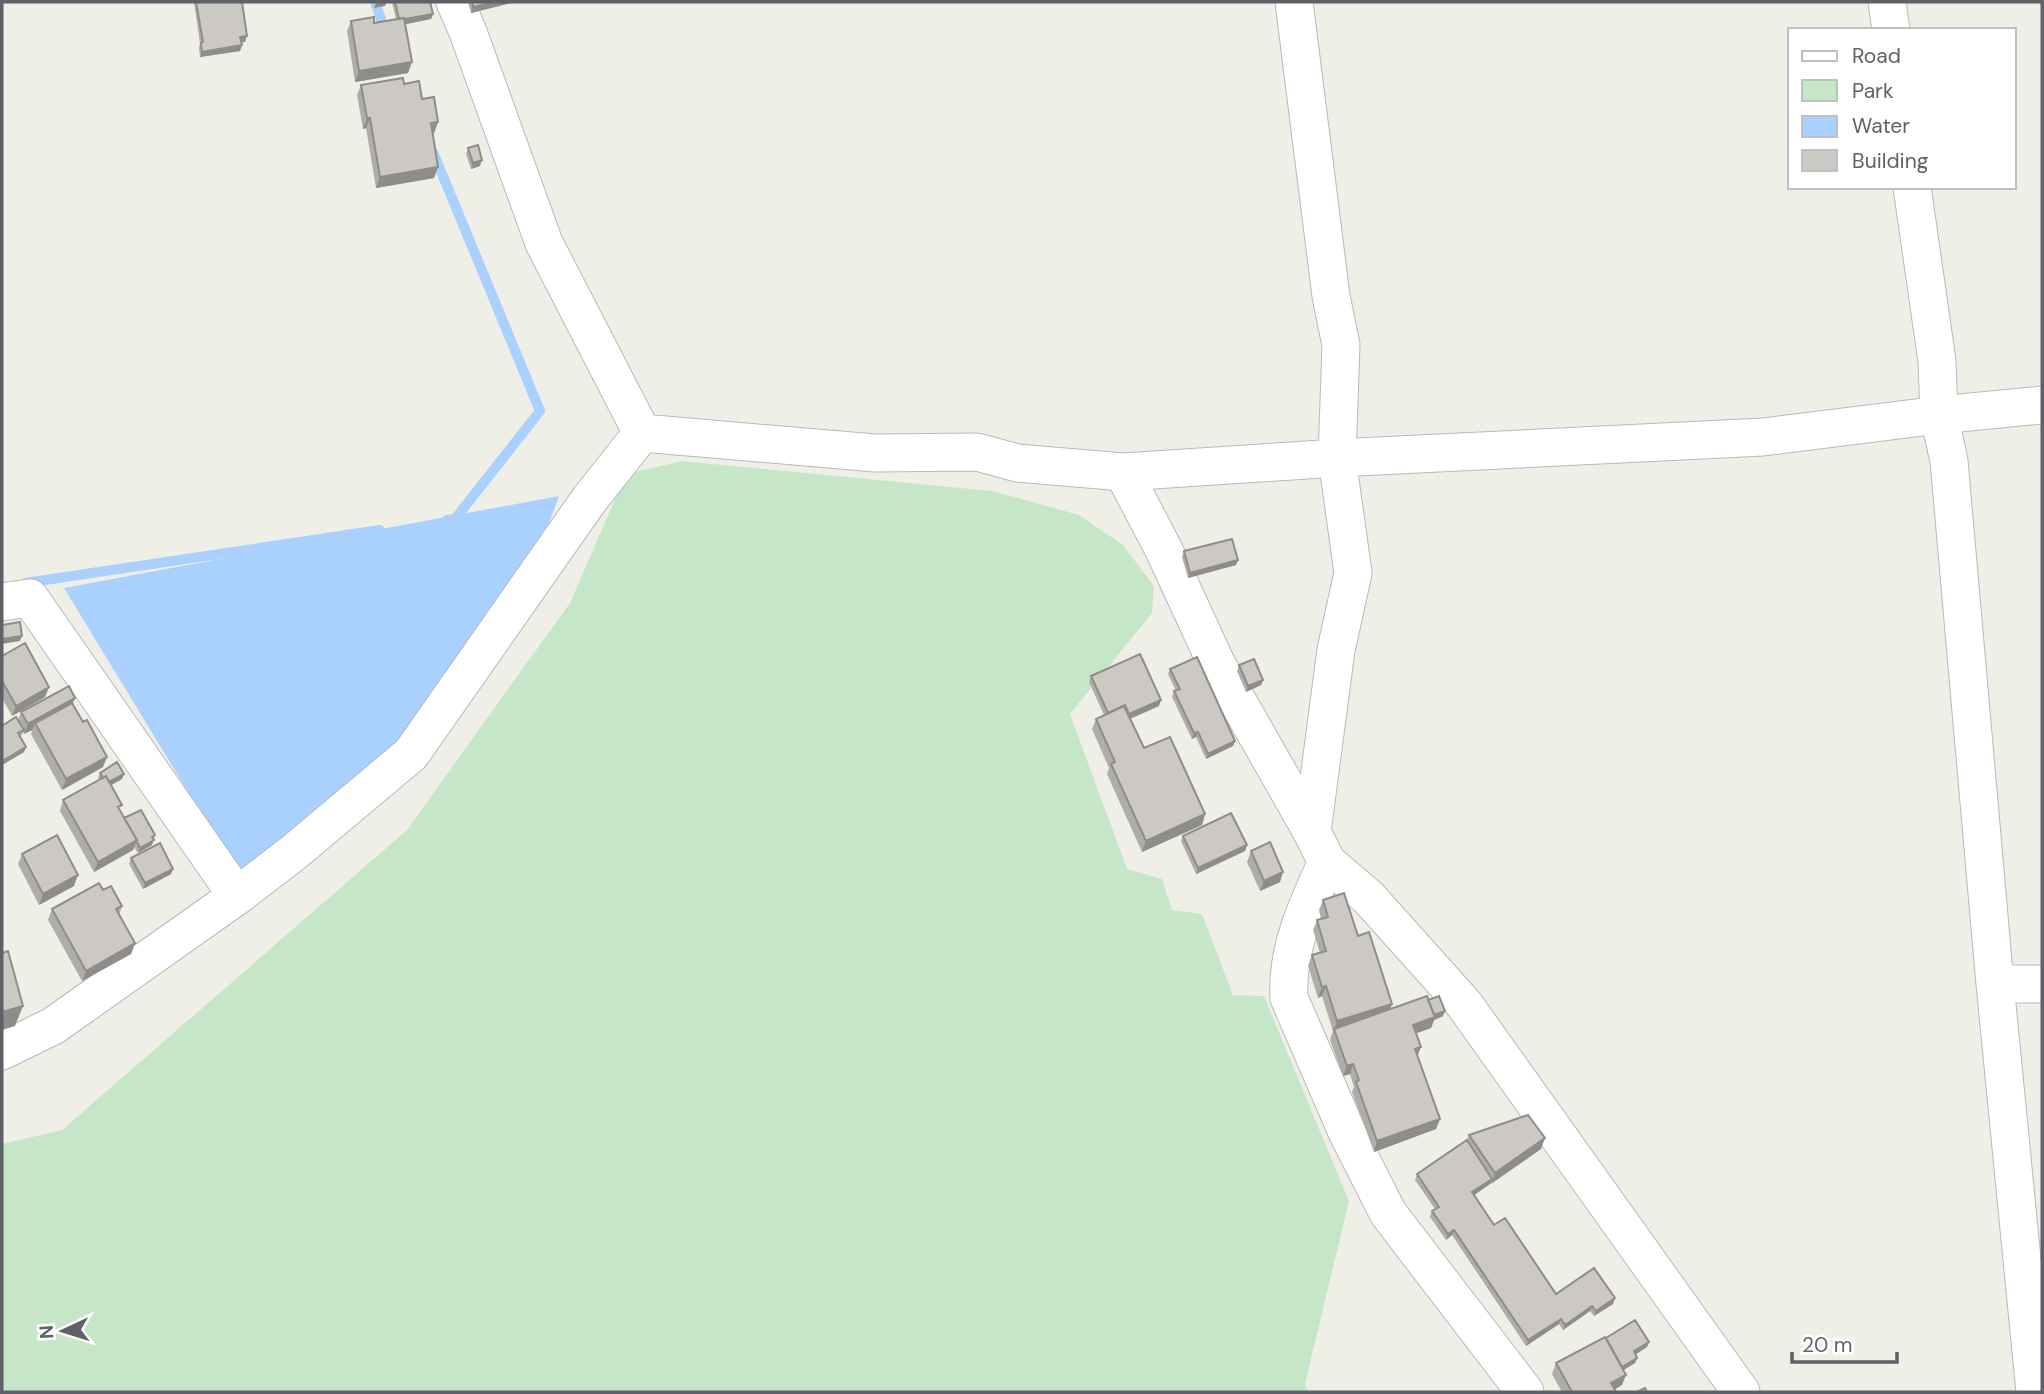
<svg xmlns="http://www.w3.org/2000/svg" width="2044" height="1394" viewBox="0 0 2044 1394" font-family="'DM Sans',sans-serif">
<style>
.green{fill:#c5e7c8}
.water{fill:#aad1fd}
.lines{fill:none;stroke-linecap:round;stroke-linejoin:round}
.stream{stroke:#aad1fd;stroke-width:10}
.minor-casing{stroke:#b7b9bd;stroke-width:39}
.minor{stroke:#fff;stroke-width:37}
.wall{fill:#afada9}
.shaded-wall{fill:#8f8d89}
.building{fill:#ccc9c4;stroke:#8f8d89;stroke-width:2}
</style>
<rect width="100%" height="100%" fill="#f0efe7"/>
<path class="green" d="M682,461l310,30 87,24 44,30 31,41 -2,27 -82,101 57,155 35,10 10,31 30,4 31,81 31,1 85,205 -44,183 3,8h-1306v-248l60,-14 345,-300 163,-227 56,-129z"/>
<path class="water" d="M559,496l-25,68 -140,191 -153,124 -177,-291z"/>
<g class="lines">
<path class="stream" d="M375,2l11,31
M433,152l107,259 -85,108 -8,1
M25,583l355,-53"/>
<defs>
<path id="minor" d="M455,2l13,30 76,211 98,190
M1294,2l37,294 10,49 -4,113 16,115 -17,77 -24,182
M1887,2l4,28
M1912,187l25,174 2,54 10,46 46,523 40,408
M642,433l233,20 102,-1 40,11 106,9 214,-14 426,-21 176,-22 103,-10
M1123,472l41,78 53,115 95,167 15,30 42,36 95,106 277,388
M2,602l28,-4 207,298
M1327,862c-20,43 -41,88 -38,136l58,134 41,81 137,179
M1995,984h47
M2,1051l51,-25 184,-130 56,-43 118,-99 178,-254 53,-67"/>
</defs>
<use href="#minor" class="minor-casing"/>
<use href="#minor" class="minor"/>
</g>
<path class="wall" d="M194,2h48l3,40h-4l1,3 -2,6 -40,6 -1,-9 1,-5z
M392,2h38l3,12 -2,5 -26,5 7,38 -4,11 -53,9 -8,-51 4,-10 23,2 22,-4z
M468,2h47l-44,11z
M404,84l18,15 16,23 -4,11h-1l5,34 -4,11 -58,10 -10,-60 -3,1 -6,-34 4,-10z
M468,148l12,18 -9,3 -5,-15z
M1184,551l54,9 -2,5 -48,13 -6,-21z
M2,656l47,31 -4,10 -33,19 -10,-18z
M1239,665l24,15 -2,5 -15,7 -9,-21z
M1170,669l65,72 -2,5 -27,13 -10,-22 -4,2 -20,-42 2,-6h2l-8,-17z
M1091,676l68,30 -29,13 14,29 61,66 -3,11 -60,27 -35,-78 2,-6 -17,-39 4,-10 8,-4 -15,-33z
M73,704l30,63 -41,23 -31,-56 1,-4 -8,4 -1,-2 -1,3 -2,1 6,11 -2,5 -22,13v-39l16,-6 3,-8z
M100,773l24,1 -2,5 -11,6 9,25 4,8 29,21 -1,6 -14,8 -4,-6 -1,3 -39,22 -34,-61 3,-11 36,-20 -1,-2z
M1183,836l64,9 -2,6 -49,23 -15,-33z
M1251,851l29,31 -20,9 -13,-29z
M22,854l52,32 -35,19 -21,-41z
M131,858l40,16 -28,15 -14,-25z
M103,890l19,16 -3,9 16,28 -4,11 -49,27 -34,-61 4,-11z
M1323,900l35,36 34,68 -2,5 38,-9 15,16 -9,4 -3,8 -15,5 1,24 23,62 -4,10 -62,23 -22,-60 2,-5 -4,-13 -7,2 -13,-36 3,-9 -11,-35 -4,2 -10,-32 4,-11 8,-2 -7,-23 4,-10 4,-1 -2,-9z
M1469,1135l72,14 -67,46 20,30 62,69 57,10 -19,12 -4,-5 -27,19 -4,-6 -33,22 -74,-111 -6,5 -16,-23 2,-6 3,-2 -20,-29 2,-6 50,-34z
M1606,1338l43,4 -2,5 -12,7 2,4 -2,5 -11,7 -2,15 -8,5 2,2h-54l-10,-18 4,-11z"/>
<path class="shaded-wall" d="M381,2h6l-2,4 -11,2 2,-5z
M495,2h20l-44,11 2,-6z
M433,14l-2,5 -34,7 2,-5z
M247,36l-2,6 -7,1 2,-6z
M242,45l-2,6 -40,6 2,-5z
M412,62l-4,11 -53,9 4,-11z
M367,118h3l-4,10 -3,1z
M438,122l-4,11h-7l4,-10z
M482,160l-2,6 -9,3 2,-6z
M438,167l-4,11 -58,10 4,-11z
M1238,560l-2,5 -48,13 2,-5z
M22,636l-2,5 -18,3v-5z
M1263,680l-2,5 -15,7 2,-6z
M49,687l-4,10 -33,19 4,-10z
M75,698l-4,10 -36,15 -3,7 -8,4 4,-10z
M1161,700l-2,6 -32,14 2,-6z
M1198,732l-2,5 -4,2 2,-6z
M1235,741l-2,5 -27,13 2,-5z
M26,747l-2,5 -22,13v-4z
M107,757l-4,10 -41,23 4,-11z
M124,774l-2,5 -18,10 2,-5z
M1205,814l-3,11 -60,27 4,-11z
M155,835l-3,10 -14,8 2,-5z
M137,840l-4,10 -39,22 4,-10z
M1247,845l-2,6 -49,23 2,-6z
M173,869l-2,5 -28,15 2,-6z
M1283,872l-3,10 -20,9 4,-10z
M78,875l-4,11 -35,19 4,-11z
M135,943l-4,11 -49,27 4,-10z
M1326,986l-4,10 -4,2 4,-11z
M1392,1004l-4,11 -54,15 3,-9z
M23,1006l-8,20 -13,4v-18z
M1445,1011l-2,5 -9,4 -3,8 -22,8 4,-11z
M1421,1047l-4,10 -2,-8z
M1353,1064l-3,10 -7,2 4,-10z
M1440,1119l-4,10 -62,23 3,-11z
M1545,1138l-4,11 -50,35 4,-11z
M1492,1179l-2,5 -20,14 2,-6z
M1454,1230l-2,5 -6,5 2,-6z
M1615,1298l-2,6 -19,12 2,-5z
M1592,1306l-2,5 -27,19 2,-5z
M1561,1319l-2,5 -33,22 2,-6z
M1649,1342l-2,5 -15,10 2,-6z
M1637,1358l-2,5 -15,9 2,-5z
M1626,1375l-4,10 -12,7 1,-9z"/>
<path class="building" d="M196,2h46l5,34 -7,1 2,8 -40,7 -1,-9 2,-1z
M395,2h35l3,12 -28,5 -1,-1 -5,1z
M472,2h23l-22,5z
M374,17v6l30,-5 8,44 -53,9 -8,-50z
M403,78l1,6 15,-3 3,18 12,-2 4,25 -7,1 7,44 -58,10 -10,-59h-3l-6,-33z
M478,145l4,15 -9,3 -5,-15z
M1232,539l6,21 -48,13 -6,-22z
M20,622l2,14 -20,3v-14z
M25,643l24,44 -33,19 -14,-25v-25z
M1140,654l21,46 -32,14 -4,-9 -17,8 -17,-37z
M1197,657l38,84 -27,13 -10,-22 -4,1 -20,-42 6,-2 -10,-20z
M1254,659l9,21 -15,6 -9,-21z
M69,686l6,12 -47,26 -7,-12z
M72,703l11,19 4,-2 20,37 -41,22 -31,-56z
M1124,706l20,42 26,-11 35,77 -59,27 -35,-77 4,-2 -19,-43z
M16,717l8,13 -6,3 8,14 -24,14v-35z
M117,762l7,12 -15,8 -3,-6 -3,2 -3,-5z
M106,776l16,29 -4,2 19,33 -39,22 -35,-62z
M141,810l14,25 -3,2 2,3 -14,8 -4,-8h1l-13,-22z
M1231,813l16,32 -49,23 -15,-32z
M57,835l21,40 -35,19 -21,-40z
M1270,842l13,30 -19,9 -13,-30z
M160,843l13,26 -28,14 -14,-25z
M99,883l4,7 8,-4 11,20 -6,3 19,34 -49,28 -34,-62z
M1344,893l14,43 11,-4 23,72 -55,17 -11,-35 -4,1 -10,-32 14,-4 -9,-31 11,-3 -5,-17z
M8,951l15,55 -21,6v-59z
M1427,996l8,21 -22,8 8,22 -6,2 25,70 -63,22 -21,-59 3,-2 -6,-16 -6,2 -13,-37z
M1439,996l6,15 -11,4 -6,-15z
M1528,1115l17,23 -50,35 -26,-38z
M1467,1140l25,39 -20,13 22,33 11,-7 51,76 38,-26 21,30 -19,13 -4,-5 -27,19 -4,-6 -33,21 -74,-110 -6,4 -16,-23 7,-4 -22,-33z
M1635,1320l14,22 -15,9 3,7 -15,9 -16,-29z
M1605,1337l21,38 -15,8 5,9h-44l-16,-29z
M1645,1388l2,4h-10z"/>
<rect width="2044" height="1394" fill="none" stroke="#5e6167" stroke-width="7"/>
<rect x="1788" y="28" width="228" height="161" fill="#ffffff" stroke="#bfc0c2" stroke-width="2"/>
<rect x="1802" y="51" width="35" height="10" fill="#ffffff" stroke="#bfc0c2" stroke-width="2"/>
<text x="1852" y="63" font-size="21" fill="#5e6167">Road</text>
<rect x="1802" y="80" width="35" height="21" fill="#c5e7c8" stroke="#bfc0c2" stroke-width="2"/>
<text x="1852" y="98" font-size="21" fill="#5e6167">Park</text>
<rect x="1802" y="116" width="35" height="21" fill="#aad1fd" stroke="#bfc0c2" stroke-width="2"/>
<text x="1852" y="133" font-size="21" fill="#5e6167">Water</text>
<rect x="1802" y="150" width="35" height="21" fill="#ccc9c4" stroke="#bfc0c2" stroke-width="2"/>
<text x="1852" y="168" font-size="21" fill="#5e6167">Building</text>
<g transform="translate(63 1331) rotate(266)" stroke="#ffffff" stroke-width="5" paint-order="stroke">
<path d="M0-5L12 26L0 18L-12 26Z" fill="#5e6167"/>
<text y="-10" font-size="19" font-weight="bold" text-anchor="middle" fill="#5e6167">N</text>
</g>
<path d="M1792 1352v10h105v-10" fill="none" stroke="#5e6167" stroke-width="3.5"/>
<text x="1802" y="1352" font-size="21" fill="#5e6167" stroke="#ffffff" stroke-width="5" paint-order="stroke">20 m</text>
</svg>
